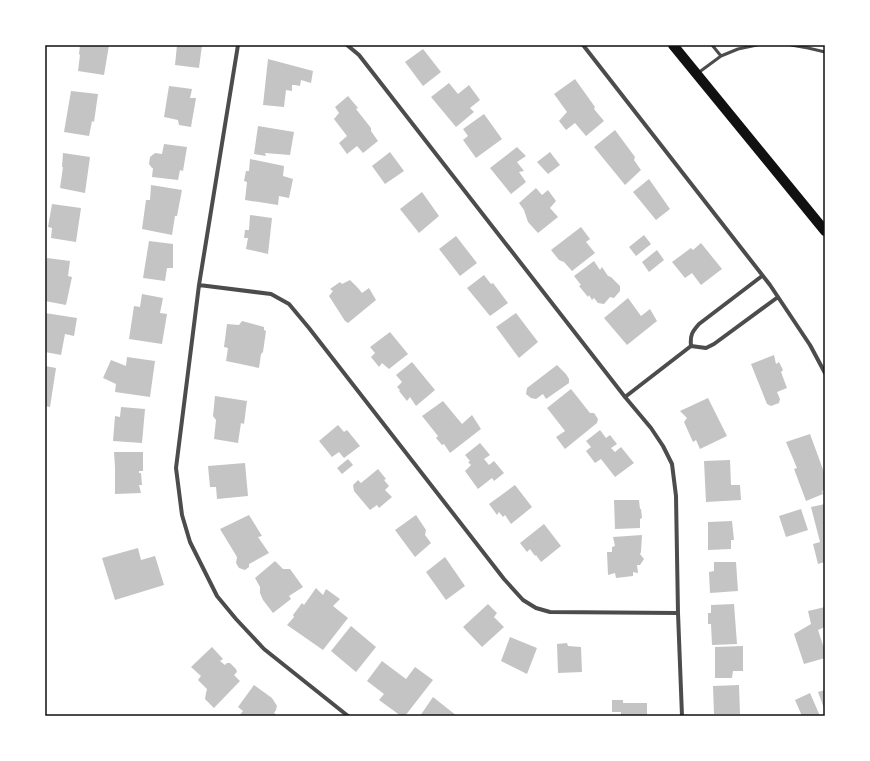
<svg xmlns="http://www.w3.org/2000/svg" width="870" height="761" viewBox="0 0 870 761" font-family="Quicksand,sans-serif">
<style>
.building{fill:#c4c4c4}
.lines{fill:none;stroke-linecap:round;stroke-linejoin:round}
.service{stroke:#4c4c4c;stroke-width:3}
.minor{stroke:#4c4c4c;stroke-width:4}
.primary{stroke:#111;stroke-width:10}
.neatline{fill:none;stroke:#111;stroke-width:1.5}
</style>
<rect width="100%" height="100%" fill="#fff"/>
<path class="building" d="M80,45h29l-5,30 -26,-4 2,-16 -1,-1z
M177,45h25l-3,23 -24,-3z
M423,49l18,23 -18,14 -18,-24z
M268,59l45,12 -2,12 -10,-3 -1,6 -5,-1h-3v6l-6,-1 -2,17 -21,-2z
M575,79l20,28 -1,2 10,12 -18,15 -11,-13 -9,7 -7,-9 8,-9 -13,-18z
M449,83l9,11 11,-9 11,15 -10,8 4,4 -18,15 -25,-30z
M169,86l23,3 -2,9h6l-5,29 -12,-2 -1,-5 -14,-3z
M71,91l27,3 -4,28 -2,-1 -3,15 -25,-4z
M348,96l10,12 -2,1 15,19v3l7,10 -15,12 -6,-7 -10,8 -8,-11 8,-7 -13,-17 5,-6 -4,-6z
M484,114l18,25 -26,19 -13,-18 5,-4 -5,-7z
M258,126l36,6 -4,23 -25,-2 1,3 -12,-2z
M615,130l20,27 -1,3 7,10 -16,15 -31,-38z
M164,144l23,3 -4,24 -3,-1 -2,10 -26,-3 1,-9h-1l-3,-4 1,-7 5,-4 7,1z
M517,147l9,9 -9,6 7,9 -5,1 7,10 -15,12 -21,-26z
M390,152l14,19 -19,13 -13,-18z
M550,152l10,13 -12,9 -11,-12z
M63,153l27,4 -5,36 -25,-5 3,-21h-1z
M250,159l34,7 -1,10 10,3 -4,19 -10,-2 -1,9 -33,-5 2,-18 -3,-1 2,-10h3z
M649,179l21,30 -14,11 -23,-28z
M151,185l31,5 -5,26h-2l-3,19 -30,-6 4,-29h4z
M536,188l6,7 6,-5 8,11 -6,7 8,9 -20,16 -10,-11 -4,-12 -5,-7z
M422,192l17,24 -20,17 -19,-24z
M52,204l29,4 -5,34 -25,-4 1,-10 -4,-1z
M250,215l22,3 -4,36 -22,-5 2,-11h-4l1,-8h4z
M581,227l9,12 -4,3 9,11 -23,18 -8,-9 -5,-2 -8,-10z
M644,235l7,9 -15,12 -7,-9z
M456,236l21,27 -17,13 -21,-27z
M149,241l24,3v24h-6l-2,13 -22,-3z
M701,243l21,26 -21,16 -9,-12 -7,5 -13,-16 19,-14 2,2z
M657,250l7,10 -15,12 -7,-10z
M47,258l23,3 -2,15 4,1 -6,28 -21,-4v-30z
M594,261l6,9 2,-3 6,9 3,1 9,9v5l-6,7 -4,-1 -6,7 -6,-1 -4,-5 -2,2 -3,-5 -1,2 -9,-11 2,-1 -7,-9z
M484,275l7,9 2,-1 15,20 -18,13 -23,-28z
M350,280l8,8 4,5 7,-5 7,12 -28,23 -3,-2 -16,-25 4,-5 -3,-2 10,-7 2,2z
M142,294l21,4 -3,15 7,1 -5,30 -33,-5 5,-33 6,1z
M628,298l13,18 9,-7 7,12 -30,24 -23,-27z
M45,313l32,5 -3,18 -9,-2 -4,21 -16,-3z
M516,313l22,29 -19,16 -23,-31z
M242,321l22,6v3l2,1 -3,21 -2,2 -2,14 -33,-7 2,-13 -4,-1 3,-23 12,1z
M390,332l18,22 -19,15 -7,-6 -3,4 -8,-10 4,-4 -5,-6z
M774,355l2,9 3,-2 4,8 -2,2 6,16 -10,4 3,7 -1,4 -8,3 -4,-2 -16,-40z
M127,357l28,4 -5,36 -35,-5 1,-8 -13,-6 8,-18 15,6z
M412,362l23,28 -19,16 -6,-9 -3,4 -8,-10 1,-1 -3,-3 5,-5 -6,-7z
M557,365l9,9 3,5v4l-23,16 -3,-5 -7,5 -5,-1 -5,-4 1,-6z
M45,366l11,2 -6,39 -5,-1z
M571,389l19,24h4l4,6 -1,4 -32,26 -9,-12 9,-6 -18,-23z
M215,396l32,5 -3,23 -3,-1 -3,20 -24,-4 2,-19 -3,-4z
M708,398l19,38 -27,13 -4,-9 -3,2 -9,-20 3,-4 -7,-7z
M443,401l19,23 10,-9 9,14 -31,24 -6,-9 -2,1 -6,-7 2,-2 -16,-20z
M121,407l24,2 -3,34 -29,-2 2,-25 5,1z
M338,425l6,7 3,-2 13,16 -16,12 -5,-6 -7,5 -13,-16z
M600,430l6,8 4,-3 7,9 -6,4 4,4 6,-5 13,16 -19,14 -14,-18 -6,4 -9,-12 5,-4 -5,-6z
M810,434l15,41v15l-3,1 1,3 -17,7 -12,-32 3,-1 -11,-26z
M480,443l10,12 -6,4 5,6 5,-4 10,12 -10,8 -2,-3 -14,11 -13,-18 6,-6 -3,-3 2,-1 -5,-6z
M114,452h29v19h-4v2h2l1,12h-3l2,8 -26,1v-27z
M348,459l5,6 -11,9 -5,-6z
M730,460l1,25h9l1,15 -35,2 -2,-41z
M245,463l3,33 -31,3 -1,-12h-6l-2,-21z
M378,469l8,10 -2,1 5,6 -4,4 7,7 -13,11 -2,-3 -7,5 -16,-19 -1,-6 5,-5 3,3z
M515,485l17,22 -21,17 -6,-9 -2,2 -4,-5 -2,3 -8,-11z
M614,500h25l1,9h1l1,9 -2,1v9l-25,1z
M825,504v58l-7,2 -5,-20 7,-2 -9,-35z
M801,509l7,21 -22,7 -7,-21z
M249,515l13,21 -4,1 11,16 -20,11v3l-4,3 -6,-2 -3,-5 1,-6 -17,-28z
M416,515l10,15 -1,5 6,8 -16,14 -20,-27z
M732,521l2,19h-3v9l-23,1v-28z
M544,524l17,22 -20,16 -5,-7 -1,1 -5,-7 -3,3 -7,-9z
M642,535l-1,17 -1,2 4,5 -4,6h-3l1,8 -5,-1v4l-17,2 -1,-5 -7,2 -1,-23h5v-5l3,-1 -2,-9z
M138,548l3,12 14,-4 9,29 -49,15 -13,-42z
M445,557l20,29 -19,14 -20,-28z
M275,561l8,8h7l13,18 -14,9 2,3 -18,14 -10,-13 -3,-7v-6l-5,-9z
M714,562h22l2,29 -28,2 -1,-21 5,-1z
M316,588l7,7 3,-6 14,10 -7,7 15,12 -25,32 -36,-25 7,-8 -1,-2 9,-12 2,2z
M488,604l9,9 -3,4 10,10 -22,20 -19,-20z
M734,604l3,40 -25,1 -1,-21h-3v-11h3v-8z
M825,607v20l-7,3 7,21v7l-21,6 -10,-30 17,-10 -3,-13z
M351,626l25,21 -20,25 -25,-21z
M510,637l27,11 -10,26 -26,-13z
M567,643l1,3 13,1 1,25 -24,1 -1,-29z
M743,646v25h-10l-1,7h-17v-31z
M212,647l11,12 -3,2 5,4 2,-2h3l6,6 1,3 -3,3 6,6 -26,27 -9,-9 1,-6 1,-4 -9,-9 3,-4 -10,-9z
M382,661l24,18 9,-12 18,13 -28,36h-4l-22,-16 5,-6 -17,-13z
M254,685l18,13 5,8 -1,4 -2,3 4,3h-39l4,-5 -5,-4z
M739,685l1,29h-26l-1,-28z
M825,690v21l-7,-19z
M810,693l10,23h-18l-7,-16z
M433,697l24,19h-37z
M612,700h11v3h24v13h-26v-4h-9z"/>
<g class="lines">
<path class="service" d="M712,45l9,11
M791,45l17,3 17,4
M698,73l23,-17 17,-7 19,-4"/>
<path class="minor" d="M238,45l-39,240 -23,183 6,47 8,27 27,54 19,23 28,30 84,67
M347,45l12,10 266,342 26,31 12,18 9,18 4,32 2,117 4,103
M583,45l187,240 40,60 15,28
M199,285l72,9 18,10 20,24 195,251 19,21 13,8 14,4 128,1
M691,346c-1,-11 1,-14 8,-22l63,-48
M691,346l15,2 8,-4 64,-47
M625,397l66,-51"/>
<path class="primary" d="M673,45l152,186"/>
</g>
<rect width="870" height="761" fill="none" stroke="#ffffff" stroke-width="92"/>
<rect x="46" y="46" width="778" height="669" class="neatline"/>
</svg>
